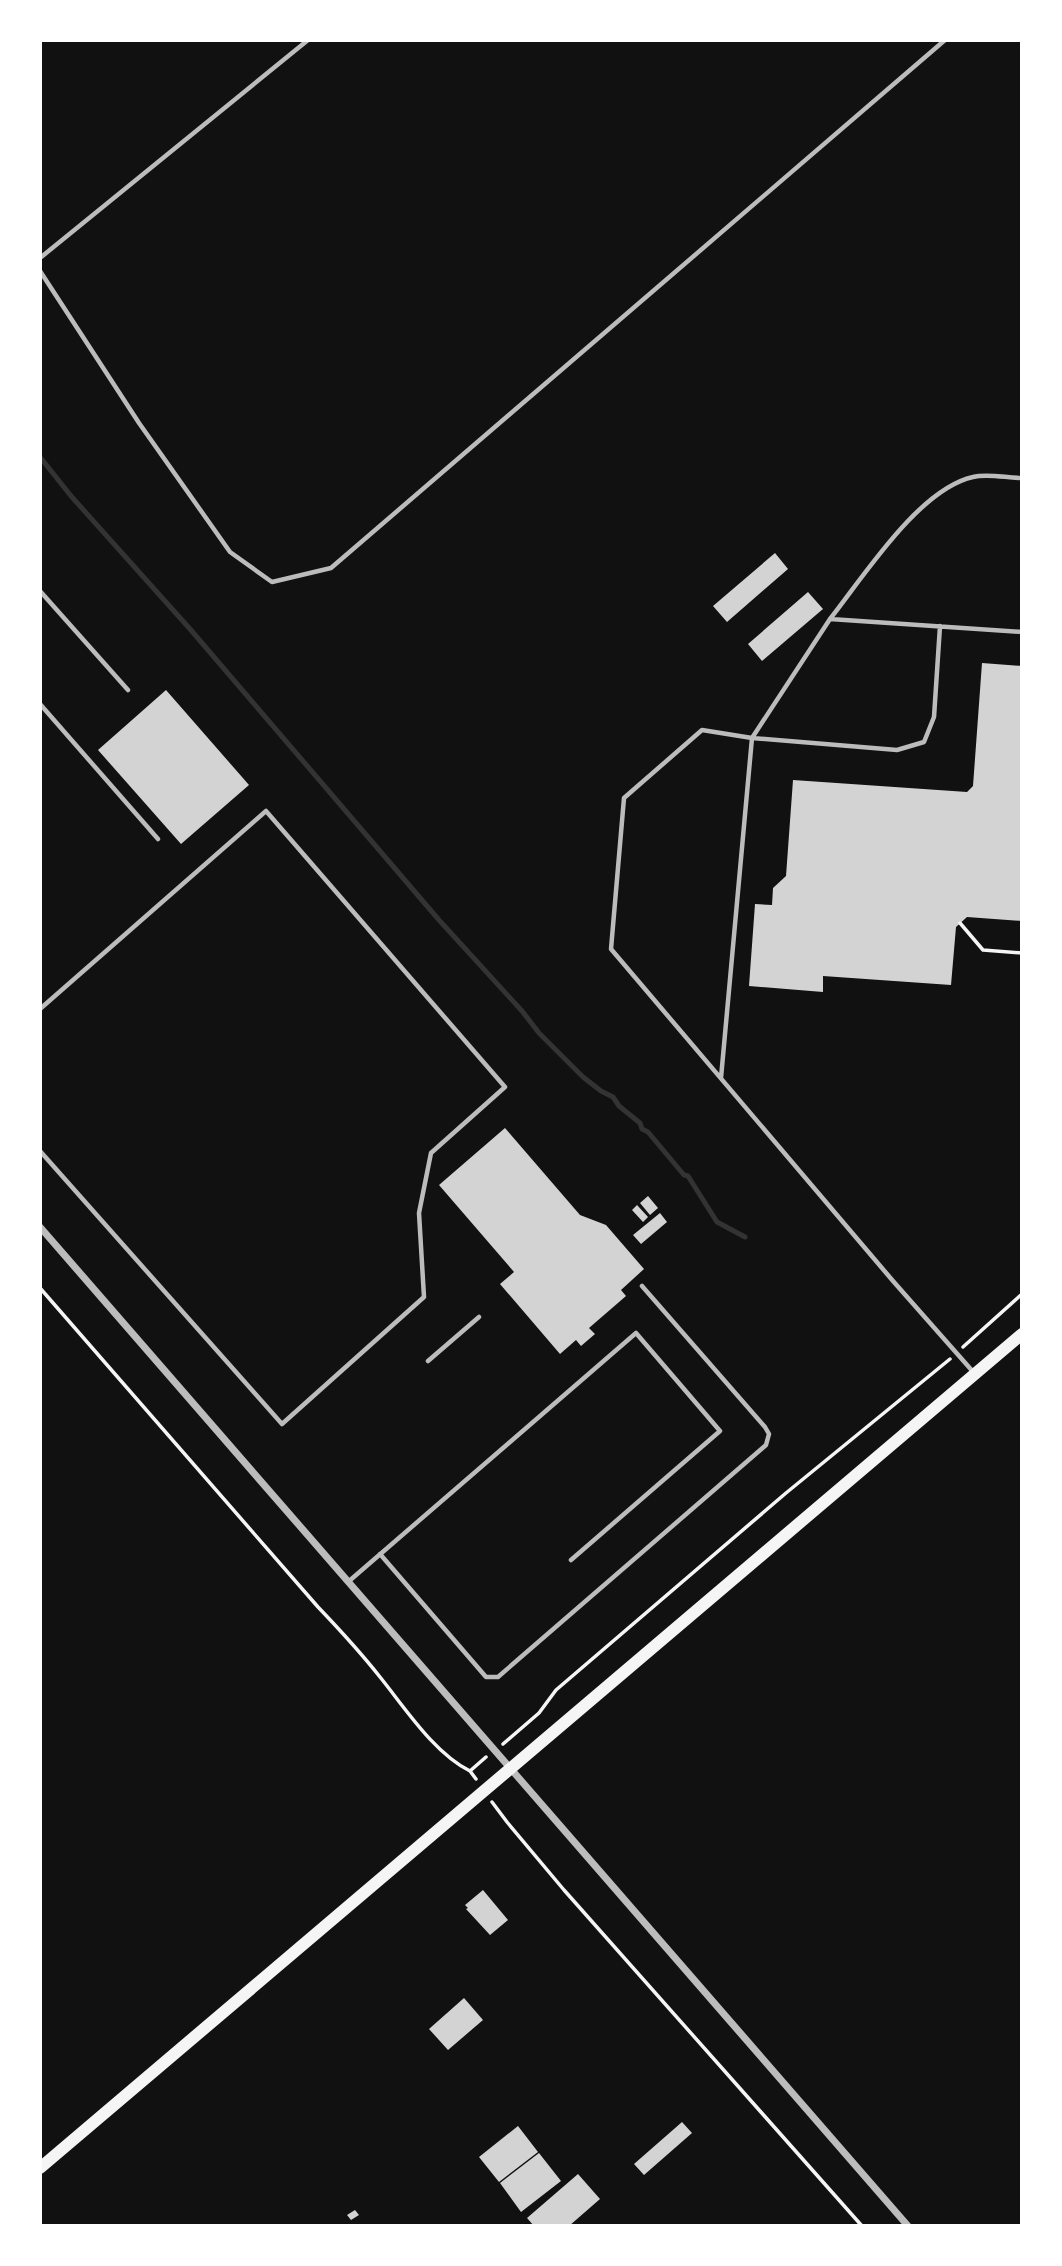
<svg xmlns="http://www.w3.org/2000/svg" width="1062" height="2266" viewBox="0 0 1062 2266" font-family="Roboto,sans-serif">
<style>
.lines{fill:none;stroke-linecap:round;stroke-linejoin:round}
.stream{stroke:#333;stroke-width:5}
.building{fill:#d3d3d3}
.path{stroke:#f5f5f5;stroke-width:3.5}
.service{stroke:#bcbcbc;stroke-width:4.5}
.minor{stroke:#bcbcbc;stroke-width:7}
.secondary{stroke:#f5f5f5;stroke-width:12}
</style>
<rect width="100%" height="100%" fill="#111"/>
<g class="lines">
<path class="stream" d="M40,457l31,39 119,133 249,291 83,91 17,22 44,44 18,14 12,6 6,9 21,17 2,6 6,3 36,43 4,1 29,46 28,15"/>
</g>
<path class="building" d="M775,553l13,16 -61,53 -14,-16z
M808,592l15,17 -61,52 -14,-17z
M982,663l40,3v255l-55,-4 -11,10 -5,58 -128,-9v16l-74,-6 6,-82 17,1 1,-17 13,-12 7,-96 174,12 6,-6z
M166,690l83,95 -68,59 -83,-94z
M505,1128l75,87 26,10 38,44 -23,21 5,6 -37,32 6,6 -14,12 -5,-6 -16,14 -60,-70 14,-12 -75,-87z
M648,1196l10,12 -8,7 -10,-12z
M637,1205l11,12 -5,5 -11,-12z
M660,1213l7,9 -26,22 -8,-9z
M483,1890l25,30 -18,15 -24,-26 2,-1 -3,-3z
M464,1998l19,22 -35,30 -19,-21z
M682,2122l10,11 -48,42 -10,-11z
M518,2126l20,26 -39,30 -20,-25z
M539,2153l22,28 -40,31 -21,-29z
M578,2174l22,25 -31,27h-35l-7,-8z
M355,2210l4,5 -8,5 -4,-5z"/>
<g class="lines">
<path class="path" d="M960,923l23,27 39,3
M40,1288l278,319c22,23 43,46 62,70 25,31 54,76 90,94
M963,1347l59,-53
M503,1744l36,-31 17,-23 230,-197 164,-134
M476,1779l-6,-8 16,-14
M492,1802l15,20 57,68 298,336"/>
<path class="service" d="M40,258l268,-218
M40,271l99,152 91,129 42,30 59,-14 614,-528
M40,591l88,99
M830,619c34,-43 89,-130 143,-142 14,-4 34,1 49,1
M40,704l118,135
M40,1009l226,-198 239,276 -74,66 -12,60 5,84 -142,127 -242,-273
M721,1078l31,-340 145,12 27,-8 10,-25 6,-91
M428,1361l51,-44
M975,1374l-82,-93 -282,-332 13,-151 78,-68 50,8 78,-119 192,13
M380,1554l106,123h12l268,-232 3,-11 -4,-7 -123,-141
M348,1582l288,-249 84,98 -149,129"/>
<path class="minor" d="M40,1227l868,999"/>
<path class="secondary" d="M40,2168l982,-834"/>
</g>
<rect width="1062" height="2266" fill="none" stroke="#ffffff" stroke-width="84"/>
</svg>
